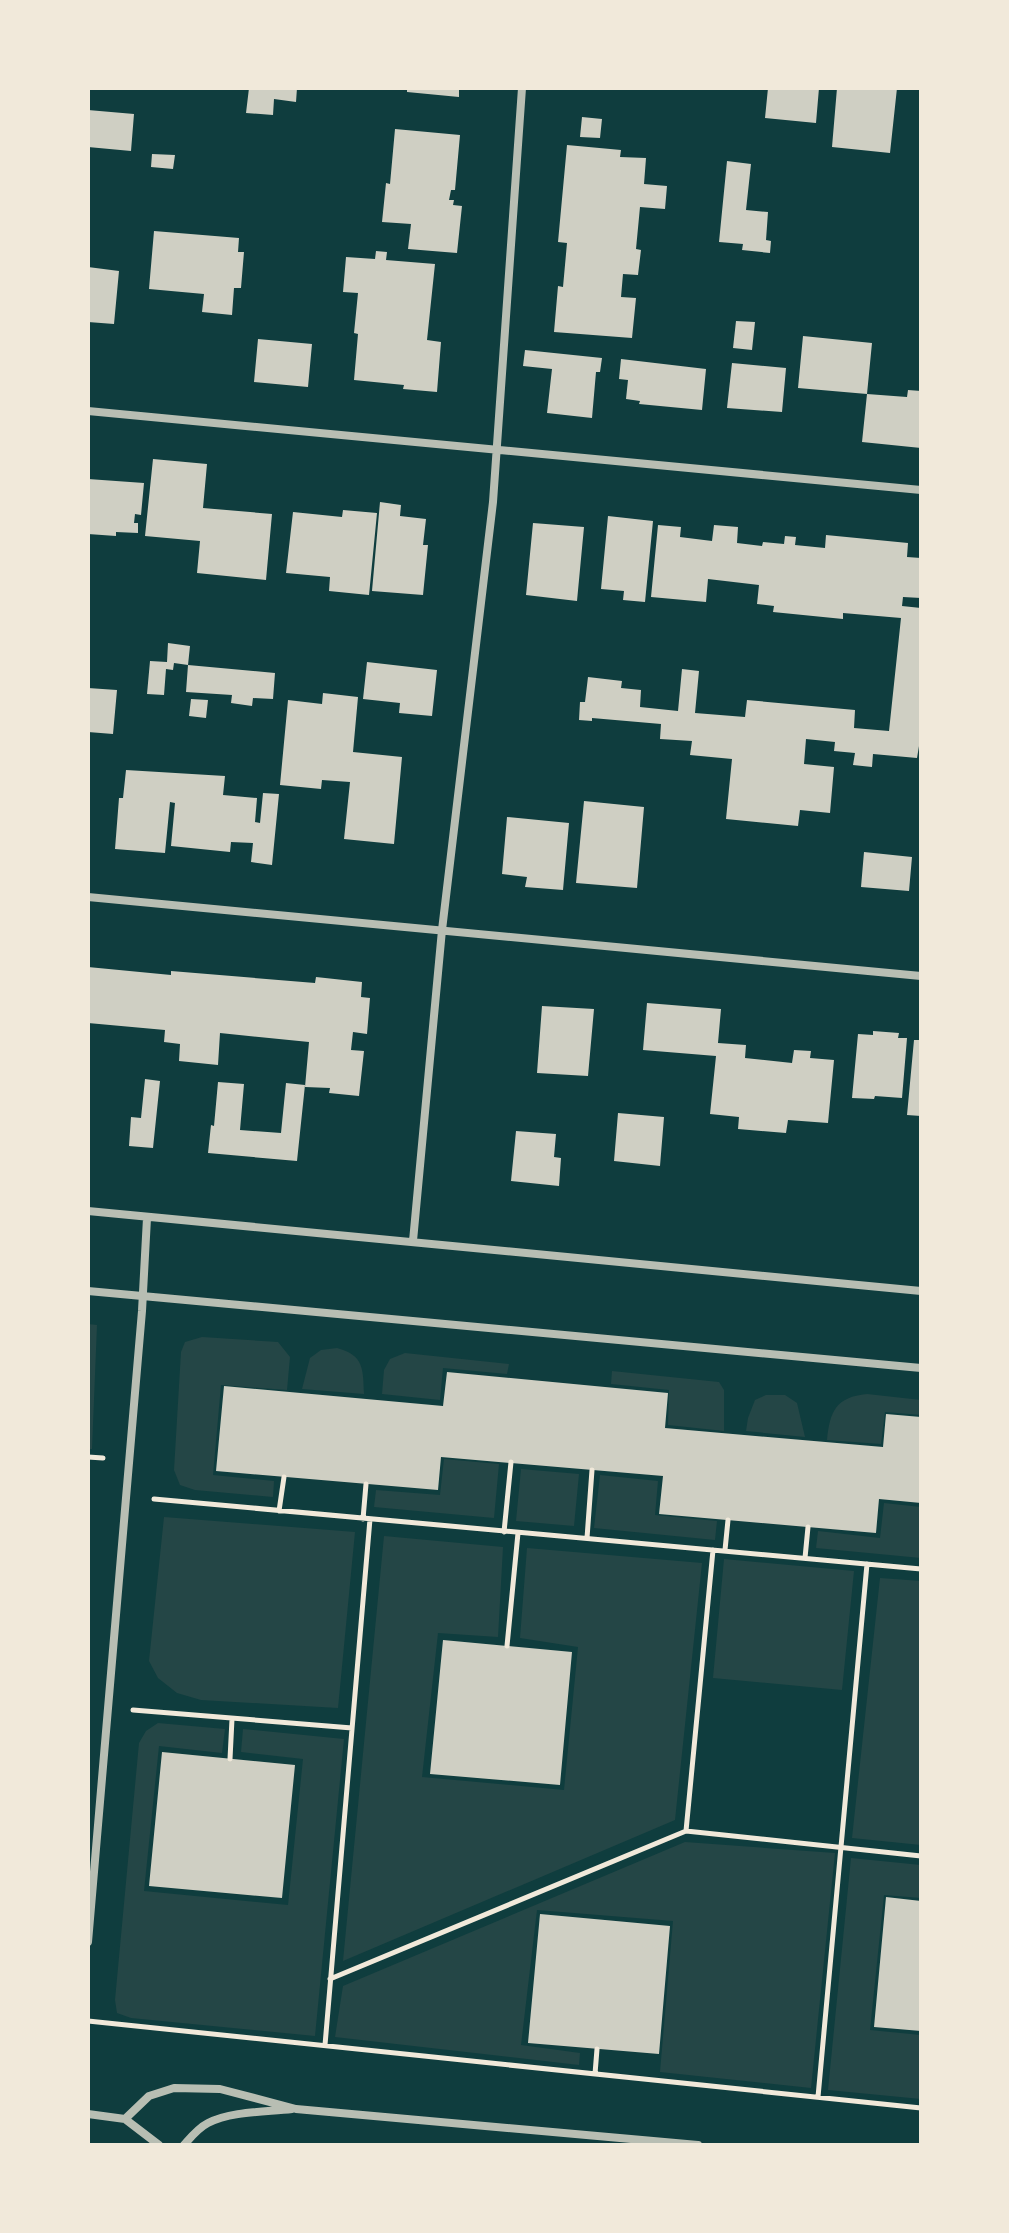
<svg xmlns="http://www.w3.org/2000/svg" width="1009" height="2233" viewBox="0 0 1009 2233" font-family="Karla,sans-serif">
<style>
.green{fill:#244646}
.building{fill:#cfcfc3}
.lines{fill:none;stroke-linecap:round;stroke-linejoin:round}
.path{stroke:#f1e9da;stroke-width:5}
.minor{stroke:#b8beb3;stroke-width:8}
</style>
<rect width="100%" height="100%" fill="#0f3d3e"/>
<path class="green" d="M88,1324l9,1 -5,124h-4z
M202,1337l76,5 12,15 -3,33 -66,-5 -8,90 61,6 -1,16 -78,-7 -15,-5 -6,-15 7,-118 4,-10z
M337,1348c27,7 26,21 27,46l-62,-5 8,-31 11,-8z
M405,1353l104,11 -2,10 -64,-6 -3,32 -58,-6 2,-24 6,-11z
M612,1371l107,11 5,8v41l-56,-6 1,-35 -58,-6z
M867,1394l54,6v15l-36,-3 -4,32 -54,-4c3,-29 9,-43 40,-46z
M766,1395h19l12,8 8,34 -59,-6 2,-13 7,-18z
M444,1459l55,5 -5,54 -120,-11 2,-17 64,5z
M521,1469l58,5 -5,52 -58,-5z
M600,1475l58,6 -3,34 62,6 -2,19 -121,-12z
M884,1503l37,4v51l-105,-10 2,-17 62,7z
M164,1517l191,15 -17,176 -137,-8 -24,-7 -19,-15 -9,-17z
M384,1536l119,11 -5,90 -60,-4 -16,144 142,13 14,-143 -58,-9 7,-90 175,15 -27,257 -332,141z
M724,1559l130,12 -12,119 -129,-12z
M880,1578l41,3v264l-69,-7z
M158,1723l67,6 -3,24 -63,-7 -15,145 144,14 15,-146 -62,-7 2,-23 101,10 -29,297 -184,-18 -14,-5 -2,-13 24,-257 7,-12z
M685,1842l150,11 -24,235 -151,-16 13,-151 -136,-11 -16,135 59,8 -1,12 -244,-28 8,-51z
M851,1858l70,7v33l-37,-3 -14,135 51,5v64l-93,-9z"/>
<path class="building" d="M249,88h48l-1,14 -22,-3 -1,16 -27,-2z
M407,88h52v9l-52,-5z
M768,88h51l-3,35 -51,-5z
M837,88h60l-7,65 -58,-6z
M88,110l46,4 -3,37 -43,-4z
M582,117l20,2 -2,19 -20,-1z
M395,129l65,6 -5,55h-4l-2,10h5l-1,5 9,1 -5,47 -49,-4 3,-25 -29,-2 4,-39 4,1z
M567,145l54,5 -1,7 26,1 -2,26 23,2 -2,23 -25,-2 -4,42 5,1 -3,25 -15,-1 -2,23 15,1 -4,40 -78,-6 4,-46 5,1 4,-44 -9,-1z
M152,154l23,1 -2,14 -22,-2z
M727,161l24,3 -5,46 22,2 -2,28 5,1 -1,12 -28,-3 1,-6 -24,-2z
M154,231l85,7 -1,14h6l-3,36h-7l-2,27 -30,-3 2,-18 -55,-5z
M376,251l11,1 -1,8 49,4 -8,76 14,2 -4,50 -34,-3 1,-4 -50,-5 4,-46 -4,-1 4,-40 -15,-1 3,-35 29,2z
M88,267l31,4 -5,53 -26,-2z
M736,321l19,1 -3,28 -19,-2z
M803,336l69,7 -5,51 -69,-6z
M258,339l54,5 -4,43 -54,-5z
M525,350l77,8 -2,14h-4l-4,46 -45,-5 5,-44 -29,-3z
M621,359l85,10 -4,41 -63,-6 1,-3 -14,-2 2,-19 -9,-1z
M732,363l54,5 -4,44 -55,-4z
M908,390l13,1v57l-59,-6 5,-48 40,3z
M153,459l54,5 -4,44 69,6 -6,66 -69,-7 3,-32 -55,-5z
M88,479l56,4 -3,32 -6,-1 -1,9h4v10l-22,-1v4l-28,-2z
M380,502l21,3 -1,11 26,3 -3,26h5l-5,50 -51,-4z
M343,510l34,3 -8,82 -40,-4 1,-14 -44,-4 7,-61 49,5z
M608,516l45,5 -8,81 -22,-2 1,-9 -23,-2z
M533,523l51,4 -7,74 -51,-6z
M658,525l23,2 -1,10 32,4 2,-16 24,2 -1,16 25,3 1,-4 21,2 1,-8 11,1 -1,8 30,3 1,-13 82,8 -1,14 14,1v40l-18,-1 -1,9 19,2v126l-4,24 -44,-4 -1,13 -19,-2 2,-12 -21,-2 1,-9 -29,-3 -2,25 30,3 -4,46 -30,-3 -2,16 -72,-7 6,-60 -42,-4 2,-14 -32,-2 1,-15 -69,-6v3l-13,-1 1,-18h5l3,-25 34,4 -1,7 20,2 -1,17 38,4 4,-42 17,2 -4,42 50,4 2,-17 108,10 -1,18 35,3 12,-113 -58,-5v6l-70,-7 1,-6 -17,-2 2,-19 -51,-6 -2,23 -55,-5z
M168,643l22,3 -2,19 -14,-2 -1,7 -7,-1 -2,26 -17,-1 3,-33 17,1z
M367,662l70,8 -5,46 -33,-3 1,-10 -37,-4z
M188,665l87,8 -2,26 -20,-1 -1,8 -21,-3 1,-8 -46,-3z
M88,688l29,2 -4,44 -25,-2z
M323,693l35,4 -5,55 49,5 -8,87 -50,-5 6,-57 -28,-2 -1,9 -41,-4 8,-85 34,4z
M191,699l17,1 -2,18 -17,-2z
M126,770l99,6 -2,19 34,3 -2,24 5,1 3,-30 16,1 -7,71 -21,-3 2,-19 -22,-1 -1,10 -59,-6 4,-43 -5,-1 -5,51 -50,-4 4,-51h4z
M584,801l60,6 -7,81 -61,-5z
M507,817l62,6 -6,67 -38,-3 2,-10 -25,-3z
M864,852l48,5 -3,34 -48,-4z
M88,967l83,8v-4l144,12 1,-6 46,5 -1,15 9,1 -3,36 -14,-2 -2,18 13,1 -5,45 -30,-3 1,-5 -25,-1 4,-45 -89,-9 -2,32 -39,-4 1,-17 -16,-2 1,-12 -77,-7z
M647,1003l74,6 -3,34 28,2 -1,13 47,5 2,-13 17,1 -1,7 24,2 -6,63 -40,-3 -2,13 -48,-4 1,-12 -29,-3 6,-58 -73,-6z
M542,1006l52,3 -6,67 -51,-3z
M873,1031l26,2 -1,5h9l-5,60 -27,-2 -1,3 -22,-1 6,-64 15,1z
M914,1040h7v76l-14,-1z
M145,1079l15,2 -7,67 -24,-2 2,-29 10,1z
M218,1082l26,2 -4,46 41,3 5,-50 19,2 -8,76 -89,-8 3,-28 3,1z
M618,1113l46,4 -4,49 -46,-5z
M516,1131l40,3 -2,23 7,1 -2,28 -48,-5z
M447,1372l221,21 -3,35 218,19 3,-33 35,3v86l-42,-4 -3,34 -217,-19 4,-38 -222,-19 -3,33 -222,-19 8,-85 219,20z
M443,1640l129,12 -12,133 -130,-11z
M162,1752l133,13 -13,133 -133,-12z
M886,1897l35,4v130l-47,-4z
M540,1914l130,12 -11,128 -131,-11z"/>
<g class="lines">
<path class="path" d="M88,1457l15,1
M154,1499l767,70
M279,1511l5,-34
M363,1519l3,-35
M504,1532l7,-70
M587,1538l5,-68
M725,1550l3,-30
M805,1558l3,-31
M507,1646l11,-113
M133,1710l219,18
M230,1759l2,-40
M686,1831l27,-281
M330,1979l356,-148 235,25
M88,2021l833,87
M325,2045l45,-526
M595,2074l2,-25
M818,2097l49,-533"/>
<path class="minor" d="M88,411l833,79
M88,897l833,79
M88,1211l833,80
M413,1241l29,-311 51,-428 29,-414
M88,1291l833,77
M88,1942l54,-631 5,-93
M88,2114l37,5 34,26
M125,2119l24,-23 25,-8 46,1 76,20 402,36
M184,2145c7,-8 14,-17 24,-22 23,-12 58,-11 84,-14"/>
</g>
<rect width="1009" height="2233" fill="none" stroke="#f1e9da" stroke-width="180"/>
</svg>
